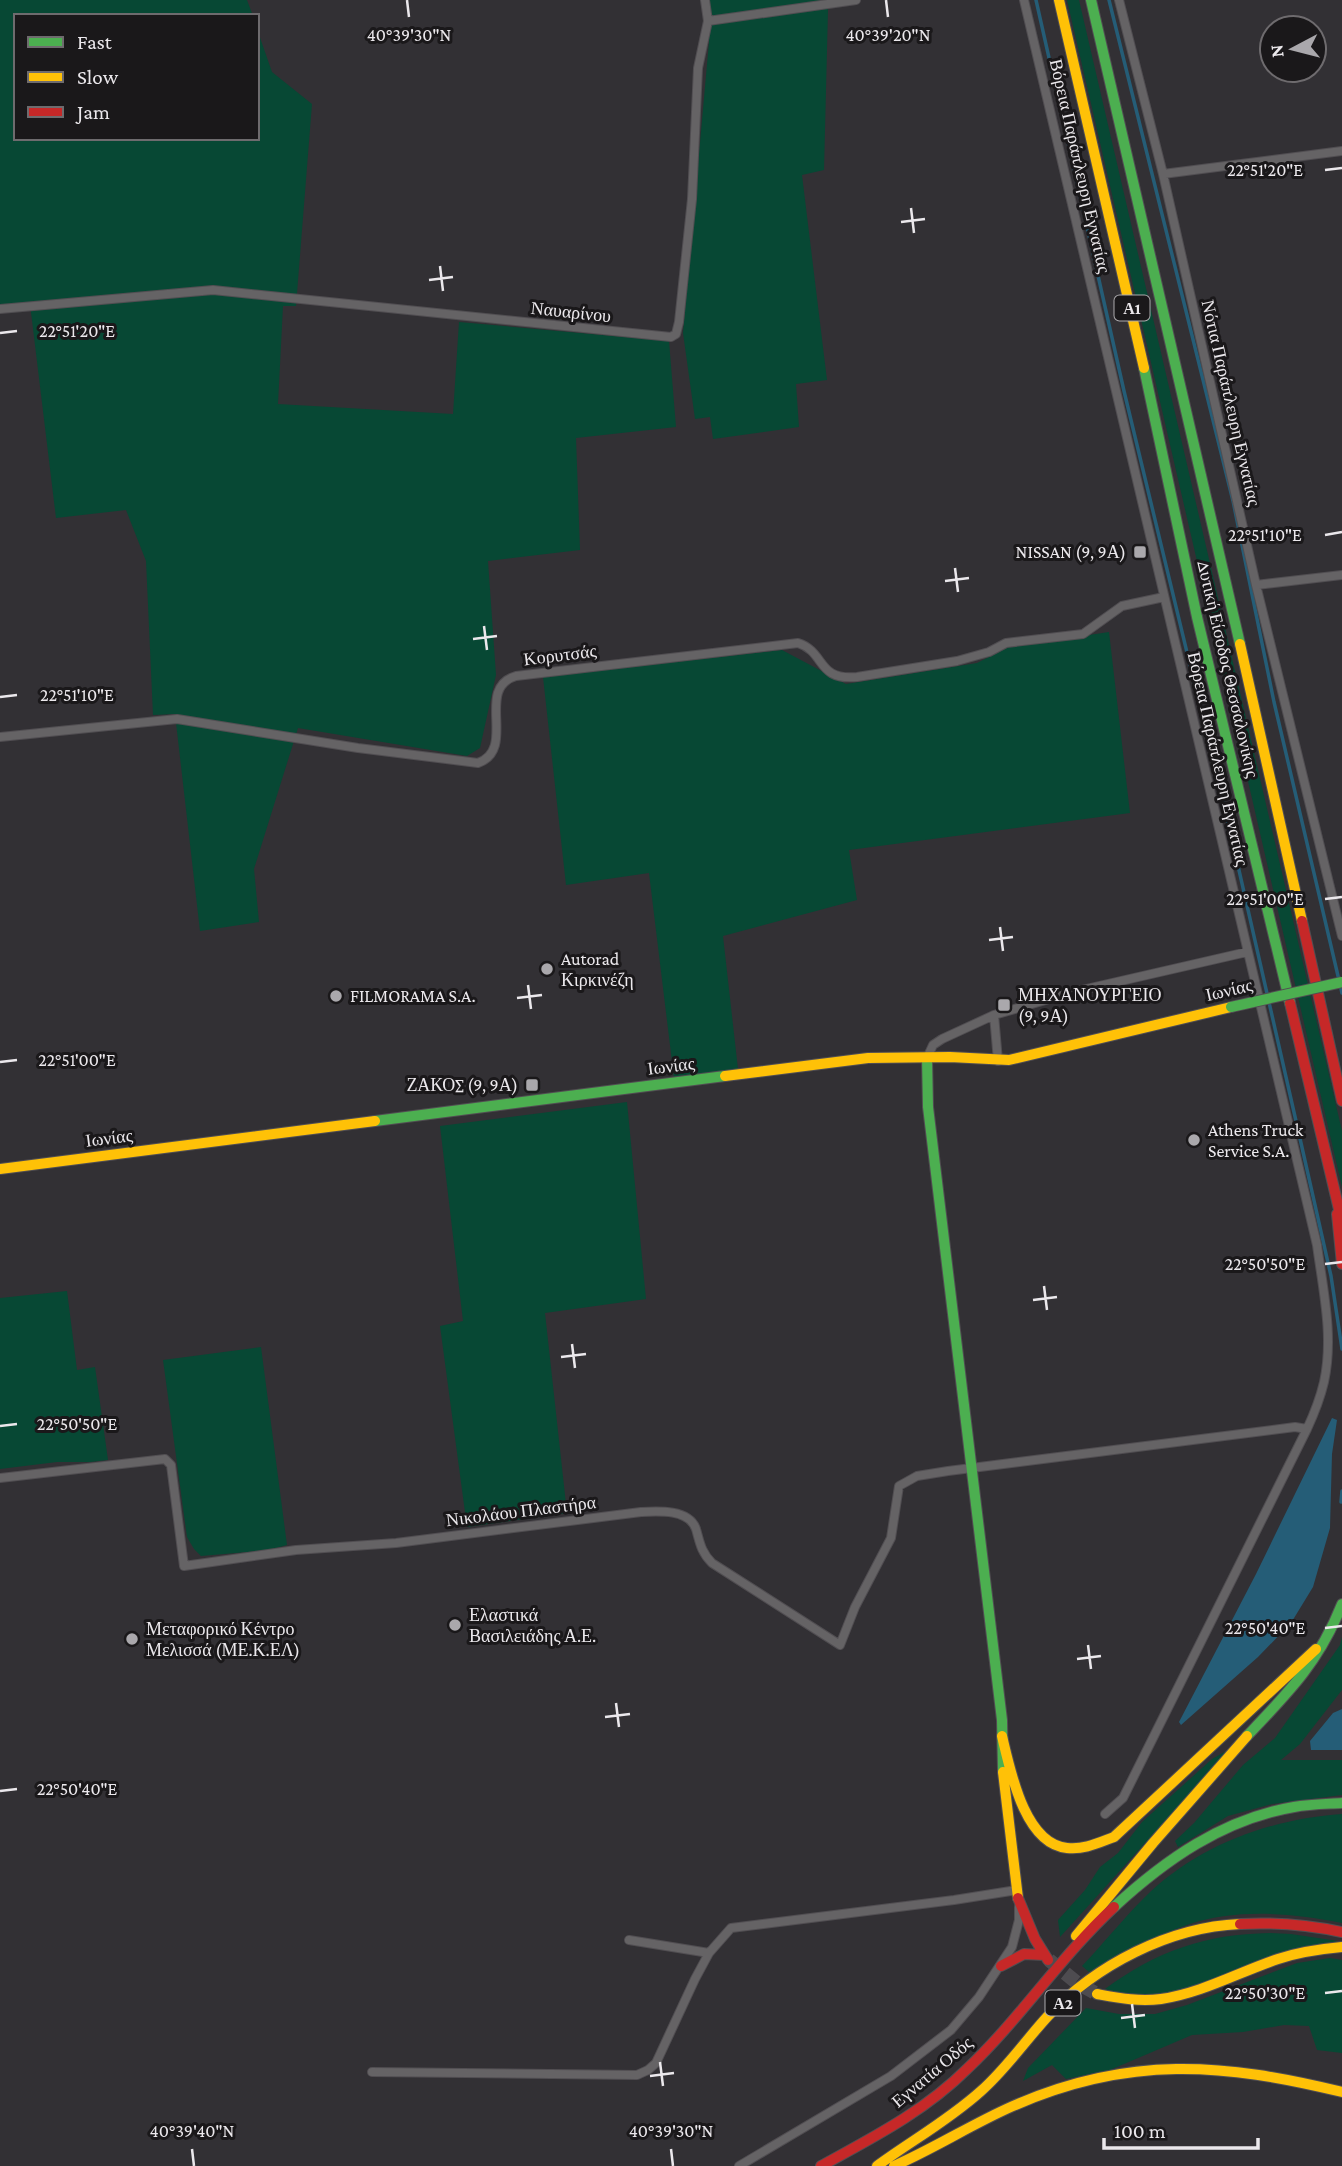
<svg xmlns="http://www.w3.org/2000/svg" width="1342" height="2166" viewBox="0 0 1342 2166" font-family="'Crimson Pro',serif">
<style>
.green{fill:#074834}
.water{fill:#255d77}
.lines{fill:none;stroke-linecap:round;stroke-linejoin:round}
.stream{stroke:#255d77;stroke-width:3.5}
.highway-tunnel{stroke:#4e4c50;stroke-width:14;stroke-dasharray:14 7;stroke-linecap:butt}
.street-casing{stroke:#514e52;stroke-width:10}
.fast-casing{stroke:#514e52;stroke-width:12}
.slow-casing{stroke:#514e52;stroke-width:12}
.jam-casing{stroke:#514e52;stroke-width:12}
.street{stroke:#656365;stroke-width:8}
.fast{stroke:#4caf50;stroke-width:10}
.slow{stroke:#ffc107;stroke-width:10}
.jam{stroke:#c62828;stroke-width:10}
.fast-bridge-casing{stroke:#514e52;stroke-width:12;stroke-linecap:butt}
.fast-bridge{stroke:#4caf50;stroke-width:10}
.ticks{fill:none;stroke:#ebe8ec;stroke-width:2.5}
.poi-dot{fill:#aaa8ac;stroke:#1a181a;stroke-width:2.5}
.labels{text-anchor:middle;dominant-baseline:central;stroke-width:6;stroke-linejoin:round;paint-order:stroke}
.shield{fill:#1a181a;stroke:#acaaad;stroke-width:2}
.shield-label{font-size:16px;font-weight:bold;fill:#ebe8ec}
.street-label{font-size:18px;fill:#ebe8ec;stroke:#1a181a}
.poi-label{font-size:18px;fill:#ebe8ec;stroke:#1a181a;text-anchor:start}
.ticks-label{font-size:18px;text-anchor:middle;fill:#ebe8ec;stroke:#1a181a;stroke-width:6;stroke-linejoin:round;paint-order:stroke}
</style>
<rect width="100%" height="100%" fill="#323034"/>
<path class="green" d="M0,0h247l6,16h-237v122h241v-109l15,43 40,32 -16,202h-13l-5,98 175,10 6,-92 210,19 7,86 -100,11 4,112 -92,11 8,114 -16,73 -13,8 -169,-28 -44,141 5,53 -59,9 -25,-217 -22,1 -7,-154 -20,-51 -70,8 -26,-214 -30,2z
M709,0h118l1,10 -4,160 -22,5 25,205 -31,4 3,43 -86,12 -3,-22 -15,2 -12,-86 26,-291z
M1067,0h12l263,1131v56z
M1109,632l21,181 -281,37 8,50 -134,36 15,133 -64,9 -25,-205 -83,12 -23,-208 239,-27 64,34 131,-21 32,-16z
M627,1102l19,197 -101,14 22,200 -100,14 -27,-201 23,-5 -23,-195z
M67,1291l10,79 18,-3 13,93 -18,2h-33l-57,7v-171z
M261,1347l26,198 -18,5 -68,6 -7,-7 -7,-12 -24,-177z
M1342,1637v53l-42,54 -19,16h61v35l-70,9 -44,12 -50,31 -3,-6 19,-18 49,-58 32,-27 65,-93z
M1230,1749l-159,176 -11,12 -2,-17 27,-30 15,-23 18,-14 24,-31 70,-63z
M1342,1814v109c-51,-10 -105,-15 -155,2 -34,12 -66,31 -98,47l-7,-6c21,-22 40,-46 62,-68 52,-52 125,-79 198,-84z
M1270,1933l21,1 47,7 -145,48 -56,8 -32,-8c52,-38 100,-55 165,-56z
M1330,1958l12,2v93l-25,-3 -8,-24 -25,-1 -41,7 -51,3 -82,35 -44,9 -14,-14 -29,16 5,-13 58,-60 33,6h36l32,-9 110,-42z"/>
<path class="water" d="M1332,1418l5,2 -5,34 -2,74 -17,59 -22,36 -33,34 -77,68 -2,-3 77,-148z
M1342,1709v41h-31l-1,-9 23,-28z"/>
<g class="lines">
<path class="stream" d="M1036,0l88,391 107,444 70,308 30,133 11,73
M1109,0l124,501 41,201 68,291
M1341,1502l1,-11"/>
<path class="highway-tunnel" d="M1049,1960l27,22 21,12"/>
<defs>
<path id="street" d="M1024,0l293,1245c6,45 17,92 7,137 -4,17 -10,32 -17,47l-184,369 -18,16
M1119,0l44,174 93,411 86,351
M708,21l148,-21
M1163,174l179,-23
M0,309l213,-19 458,47 5,-3 3,-12 13,-123 6,-131 10,-47 -3,-21
M1256,585l86,-10
M0,737l177,-18 181,29 120,15c40,-14 -4,-75 38,-87l282,-33c28,9 18,38 59,34l100,-16 32,-9 17,-9 77,-9 39,-28 42,-9
M994,1015l4,46
M927,1058l6,-13 9,-6 52,-24 79,-23 174,-40
M0,1478l165,-19 6,6 13,101 112,-16 100,-7 245,-31c17,-1 48,-3 55,17 4,14 5,23 16,34l128,82 15,-38 36,-69 8,-52 18,-10 31,-5 347,-44 12,2
M629,1940l80,13
M372,2072l265,3 11,-5 8,-7 39,-84 14,-26 22,-25 223,-28 63,-10
M739,2166l152,-90 60,-46 28,-33 33,-50 7,-27v-13"/>
<path id="fast" d="M1091,0l149,644
M1144,368l53,249 93,386
M927,1058l1,49 74,613 1,52
M375,1121l350,-45
M1247,1736c42,-44 72,-74 95,-132
M1114,1907c51,-47 109,-88 180,-100 16,-3 32,-3 48,-4"/>
<path id="slow" d="M1059,0l85,368
M1240,644l62,277
M725,1076l143,-18 82,-1 59,3 222,-53
M0,1169l375,-48
M1002,1736c8,33 22,108 65,112 17,2 31,-5 47,-11l202,-188
M1003,1772l15,126
M1076,1936l77,-93 94,-107
M1097,1994c22,4 42,8 64,5 41,-6 78,-27 117,-40 21,-7 42,-10 64,-12
M877,2166c34,-25 72,-46 104,-75 25,-22 44,-50 67,-75 48,-51 121,-89 192,-92
M894,2166c41,-18 78,-42 119,-60 116,-51 210,-43 329,-14"/>
<path id="jam" d="M1302,921l40,180
M1290,1003l52,219
M1337,1214l5,50
M1018,1898l17,41 13,21
M1240,1924c35,-2 68,1 102,8
M1001,1966l23,-12 20,1
M821,2166c51,-28 104,-55 146,-97 53,-50 93,-112 147,-162"/>
</defs>
<use href="#street" class="street-casing"/>
<use href="#fast" class="fast-casing"/>
<use href="#slow" class="slow-casing"/>
<use href="#jam" class="jam-casing"/>
<use href="#street" class="street"/>
<use href="#fast" class="fast"/>
<use href="#slow" class="slow"/>
<use href="#jam" class="jam"/>
<defs>
<path id="fast-bridge" d="M1231,1007l111,-25"/>
</defs>
<use href="#fast-bridge" class="fast-bridge-casing"/>
<use href="#fast-bridge" class="fast-bridge"/>
</g>
<path class="ticks" d="M407,0l2,17M886,0l2,17M1325,170l17,-2M911,208l3,25M901,222l24,-3M440,266l3,25M429,280l24,-3M0,333l17,-2M1325,535l17,-3M955,568l3,24M945,581l24,-3M484,626l3,24M473,639l24,-3M0,697l17,-2M1325,899l17,-2M1000,927l3,24M989,940l24,-3M528,985l3,24M517,998l25,-3M0,1062l17,-2M1325,1264l17,-2M1044,1286l3,24M1033,1300l24,-3M572,1344l3,24M561,1357l25,-3M0,1426l17,-2M1325,1628l17,-2M1088,1645l3,24M1077,1659l24,-3M616,1703l3,24M605,1717l25,-3M0,1791l17,-2M1325,1993l17,-2M1132,2004l3,24M1121,2018l24,-3M660,2062l3,24M650,2076l24,-3M192,2149l2,17M671,2149l2,17"/>
<g class="poi-dot">
<rect x="1133" y="545" width="14" height="14" rx="3.5"/>
<circle cx="547" cy="969" r="7"/>
<circle cx="336" cy="996" r="7"/>
<rect x="997" y="998" width="14" height="14" rx="3.5"/>
<rect x="525" y="1078" width="14" height="14" rx="3.5"/>
<circle cx="1194" cy="1140" r="7"/>
<circle cx="455" cy="1625" r="7"/>
<circle cx="132" cy="1639" r="7"/>
</g>
<g class="labels">
<g class="shield">
<rect x="1114.5" y="295.5" width="35" height="25" rx="5"/>
<rect x="1045.5" y="1990.5" width="35" height="25" rx="5"/>
</g>
<g class="shield-label">
<text x="1132" y="308">Α1</text>
<text x="1063" y="2003">Α2</text>
</g>
<g class="street-label">
<text transform="translate(1080 166) rotate(77)">Βόρεια Παράπλευρη Εγνατίας</text>
<text transform="translate(571 312) rotate(6)">Ναυαρίνου</text>
<text transform="translate(1231 403) rotate(77)">Νότια Παράπλευρη Εγνατίας</text>
<text transform="translate(560 655) rotate(-7)">Κορυτσάς</text>
<text transform="translate(1228 669) rotate(77)">Δυτική Είσοδος Θεσσαλονίκης</text>
<text transform="translate(1218 759) rotate(77)">Βόρεια Παράπλευρη Εγνατίας</text>
<text transform="translate(1229 990) rotate(-13)">Ιωνίας</text>
<text transform="translate(671 1066) rotate(-7)">Ιωνίας</text>
<text transform="translate(109 1138) rotate(-7)">Ιωνίας</text>
<text transform="translate(521 1511) rotate(-7)">Νικολάου Πλαστήρα</text>
<text transform="translate(932 2072) rotate(-40)">Εγνατία Οδός</text>
</g>
<g class="poi-label">
<text x="1126" y="552" text-anchor="end">NISSAN (9, 9Α)</text>
<text x="561" y="959">Autorad<tspan x="561" dy="21">Κιρκινέζη</tspan></text>
<text x="1018" y="995">ΜΗΧΑΝΟΥΡΓΕΙΟ<tspan x="1018" dy="21">(9, 9Α)</tspan></text>
<text x="350" y="996">FILMORAMA S.A.</text>
<text x="518" y="1085" text-anchor="end">ΖΑΚΟΣ (9, 9Α)</text>
<text x="1208" y="1130">Athens Truck<tspan x="1208" dy="21">Service S.A.</tspan></text>
<text x="469" y="1615">Ελαστικά<tspan x="469" dy="21">Βασιλειάδης Α.Ε.</tspan></text>
<text x="146" y="1629">Μεταφορικό Κέντρο<tspan x="146" dy="21">Μελισσά (ΜΕ.Κ.ΕΛ)</tspan></text>
</g>
</g>
<g class="ticks-label">
<text x="409" y="41">40°39'30"N</text>
<text x="888" y="41">40°39'20"N</text>
<text x="1265" y="176">22°51'20"E</text>
<text x="77" y="337">22°51'20"E</text>
<text x="1265" y="541">22°51'10"E</text>
<text x="77" y="701">22°51'10"E</text>
<text x="1265" y="905">22°51'00"E</text>
<text x="77" y="1066">22°51'00"E</text>
<text x="1265" y="1270">22°50'50"E</text>
<text x="77" y="1430">22°50'50"E</text>
<text x="1265" y="1634">22°50'40"E</text>
<text x="77" y="1795">22°50'40"E</text>
<text x="1265" y="1999">22°50'30"E</text>
<text x="192" y="2137">40°39'40"N</text>
<text x="671" y="2137">40°39'30"N</text>
</g>
<rect x="14" y="14" width="245" height="126" fill="#1a181a" stroke="#6e6b6e" stroke-width="2"/>
<rect x="28" y="37" width="35" height="10" fill="#4caf50" stroke="#6e6b6e" stroke-width="2"/>
<text x="77" y="49" font-size="21" fill="#ebe8ec">Fast</text>
<rect x="28" y="72" width="35" height="10" fill="#ffc107" stroke="#6e6b6e" stroke-width="2"/>
<text x="77" y="84" font-size="21" fill="#ebe8ec">Slow</text>
<rect x="28" y="107" width="35" height="10" fill="#c62828" stroke="#6e6b6e" stroke-width="2"/>
<text x="77" y="119" font-size="21" fill="#ebe8ec">Jam</text>
<g transform="translate(1293 49) rotate(263)"><circle r="33" fill="#1a181a" stroke="#6e6b6e" stroke-width="2"/>
<path d="M0-5L12 26L0 18L-12 26Z" fill="#aaa8ac"/>
<text y="-10" font-size="19" font-weight="bold" text-anchor="middle" fill="#ebe8ec">N</text>
</g>
<path d="M1104 2138v10h154v-10" fill="none" stroke="#ebe8ec" stroke-width="3.5"/>
<text x="1114" y="2138" font-size="21" fill="#ebe8ec" stroke="#1a181a" stroke-width="5" paint-order="stroke">100 m</text>
</svg>
